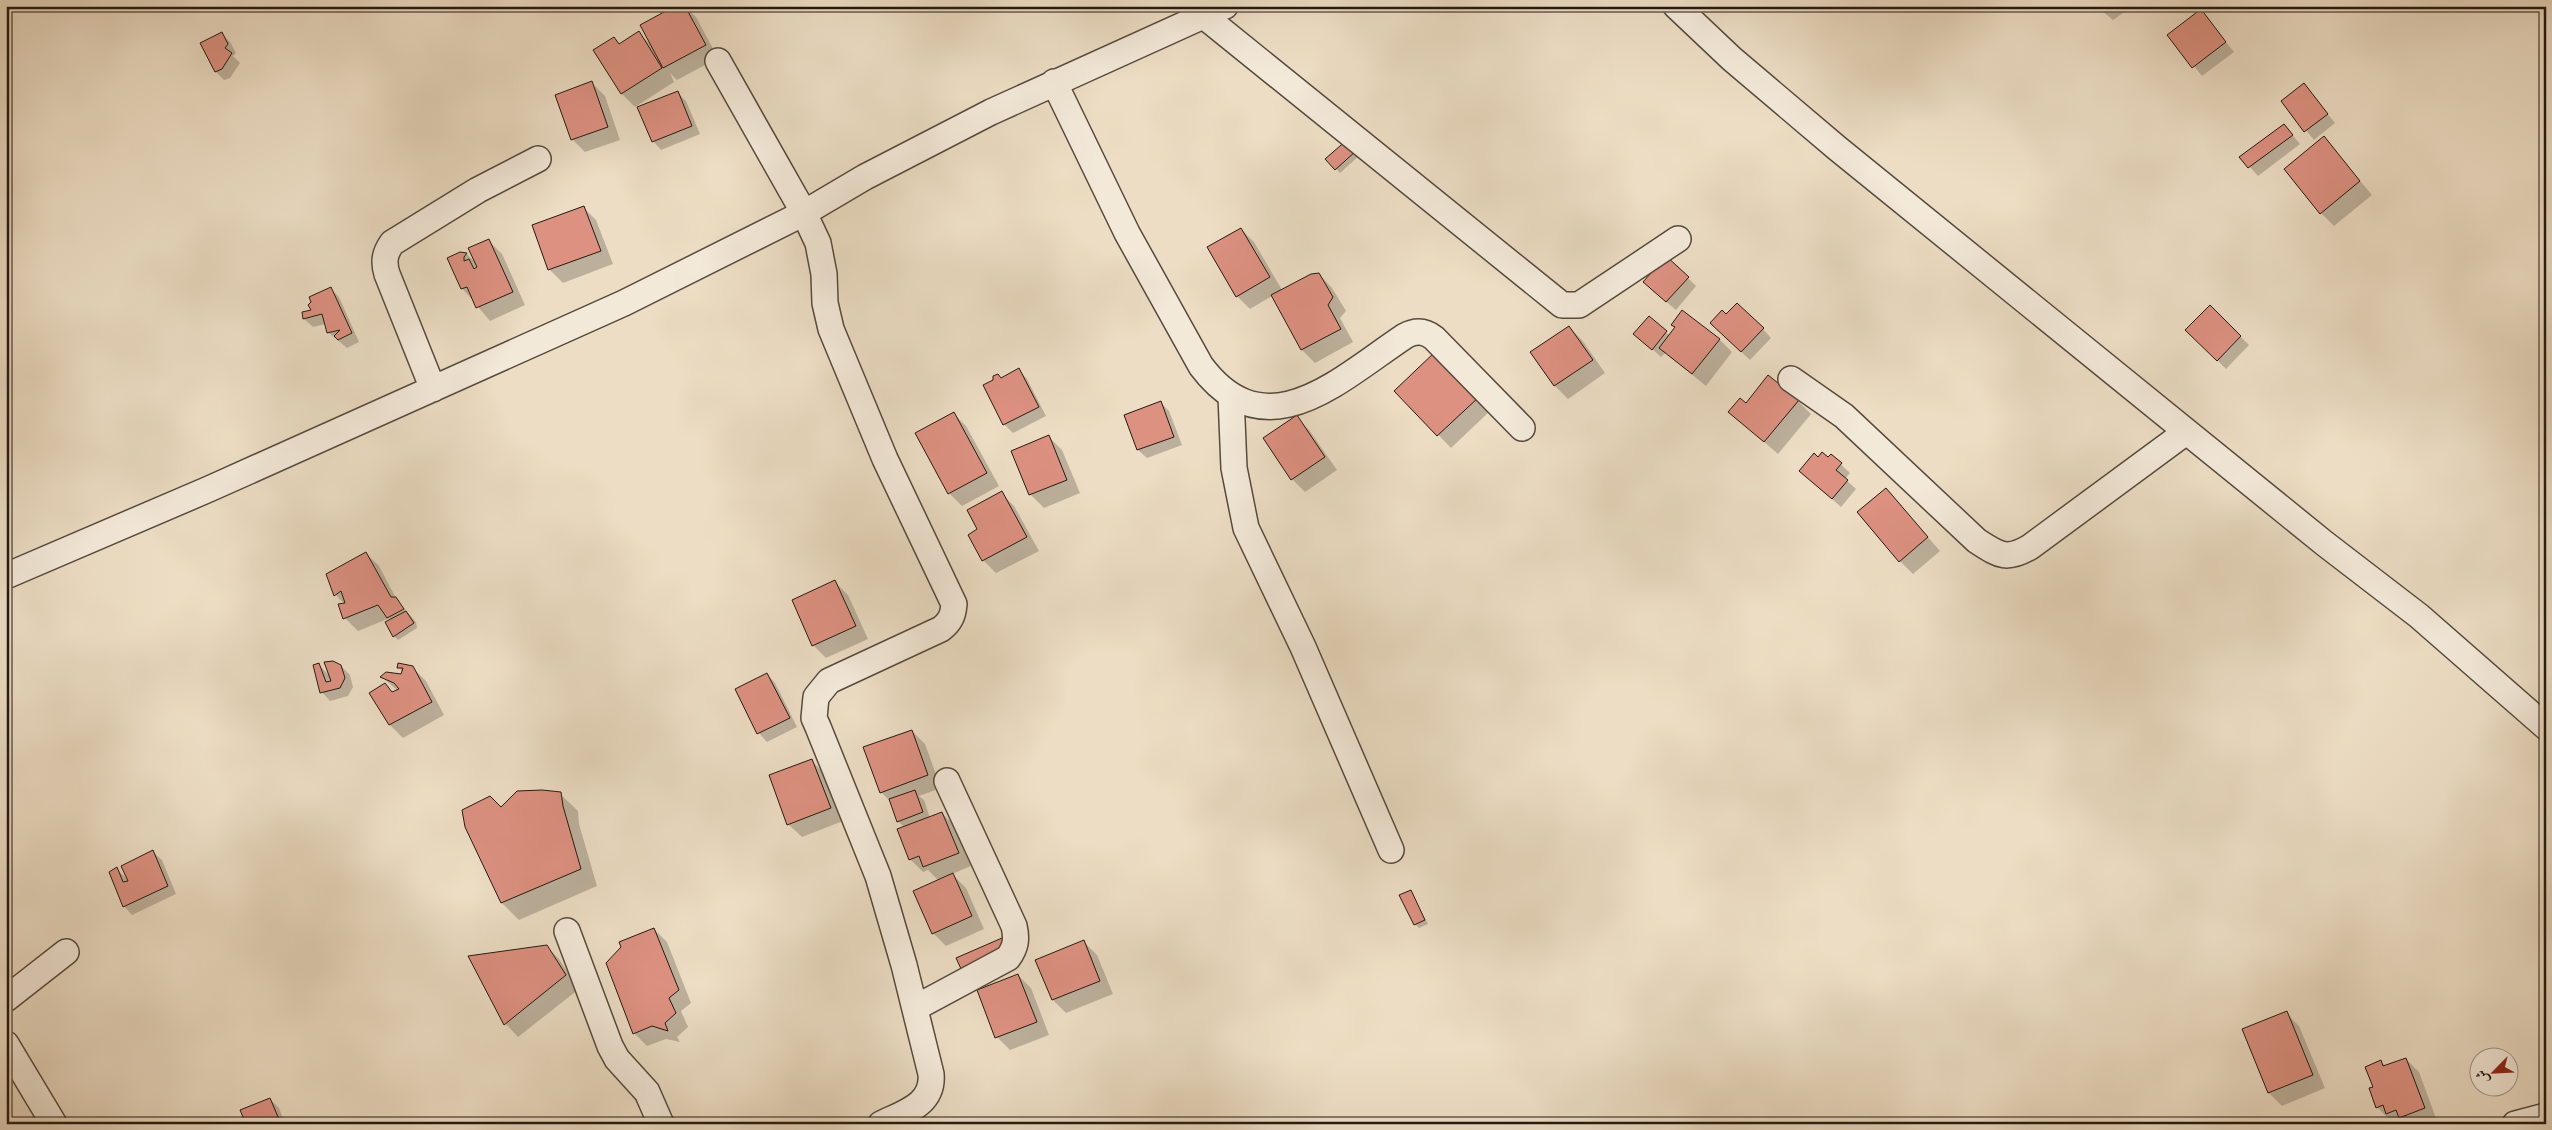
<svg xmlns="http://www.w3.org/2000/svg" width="2552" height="1130" viewBox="0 0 2552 1130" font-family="'IM FELL French Canon',Amiri,serif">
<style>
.shadow{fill:#0003}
.building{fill:#dd9181;stroke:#241911}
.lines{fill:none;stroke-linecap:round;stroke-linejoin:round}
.minor-casing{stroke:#564a3e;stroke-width:28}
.minor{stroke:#f3e9d9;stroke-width:25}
</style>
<rect width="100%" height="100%" fill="#ecddc4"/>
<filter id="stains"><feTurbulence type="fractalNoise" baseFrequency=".004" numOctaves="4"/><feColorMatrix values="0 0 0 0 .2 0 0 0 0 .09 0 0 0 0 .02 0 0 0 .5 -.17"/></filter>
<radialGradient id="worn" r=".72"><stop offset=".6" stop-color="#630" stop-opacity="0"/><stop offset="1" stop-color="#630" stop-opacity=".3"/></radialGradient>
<path class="shadow" d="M678,6h7l11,11 22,41 -41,22 -7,-7 4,9 -39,25 -13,-13 -27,-44 19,-12 6,6 19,-11 13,13z
M2096,6h37l-20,14z
M2201,11l33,41 -32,24 -33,-41z
M221,33l9,9 6,11 -3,3 7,7 -10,15 -6,2 -8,-8 -14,-29z
M592,83l13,13 15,44 -35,12 -13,-13z
M2304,85l31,38 -21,17 -31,-38z
M677,92l9,9 14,33 -39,16 -8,-9z
M2284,125l16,19 -42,32 -17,-19z
M2324,138l48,57 -38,31 -13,-13z
M1348,141l12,14 -20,18 -13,-14z
M583,207l13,13 17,44 -50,19 -13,-13 -17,-44z
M1241,229l13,13 28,48 37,-16 13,14 14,23 -6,7 13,24 -38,21 -13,-13 -30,-54 -22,13 -13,-13z
M489,241l13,13 23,51 -35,16 -28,-33 -2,-34h7l10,10z
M1688,278l8,8 -20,24 -23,-19z
M331,289l8,8 20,45 -12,6 -18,-15 -3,-9 -13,3 -9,-8 -1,-6 10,-3z
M2210,307l39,38 -23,24 -39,-39z
M1726,316l37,13 8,9 -21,22 -30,-28z
M1649,317l21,19 6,-8 -4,-3 47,14 13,13 -26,34 -41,-33 -4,4 -17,-15z
M1569,327l13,13 23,33 -37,26 -13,-13 -23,-33z
M1436,353l55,57 -40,38 -55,-57z
M1019,370l8,9 19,37 -33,17 -9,-9 -2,-45z
M1798,401l13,13 -33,40 -48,-42 16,-7z
M1161,403l8,8 13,34 -35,13 -9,-8z
M953,413l13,13 33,60 -37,20 -13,-13 -32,-59z
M1296,417l13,13 28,40 -32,22 -13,-13z
M1049,437l13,13 18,43 -36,15 -13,-13 -18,-43z
M1831,455l19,18 -5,6 11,10 -15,18 -32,-28 9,-21 10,1z
M1886,489l54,62 -27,23 -13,-13z
M1001,493l13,13 25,45 -43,22 -13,-13 -13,-25 9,-5z
M366,553l13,13 18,34 19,22 1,6 -19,12 -4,-4 -4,-18 -32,13 -13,-13 -1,-14 -8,-9 -9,-20z
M835,582l13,13 20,44 -42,19 -13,-13z
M318,664l13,13 10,-11 9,9 3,12 -5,9 -18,5 -8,-9z
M398,667h14l14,14 18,34 -41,23 -13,-13 3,-32 5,-2 -16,-14 20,-2 1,-3z
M767,674l8,9 22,44 -30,15 -8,-9 -22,-44z
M912,731l13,13 16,44 -22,8 5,4 6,18 12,-5 13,13 16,40 -19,8 14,14 18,41 -38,17 -13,-13 6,-52 -11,-11 -5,2 -13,-13 -5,-31 -7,-7 -7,-19 -10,-10z
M812,761l13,13 18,47 -41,16 -14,-13z
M560,794l18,17 1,13 18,62 -78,34 -17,-17v-94z
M153,852l9,8 14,34 -44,21 -8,-9 -7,-37 12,12z
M1410,891l18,33 -9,4 -4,-4z
M654,929l13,13 24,61 -10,8 7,16 -11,10 3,5 -14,-3 -19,7 -13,-13z
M1084,942l13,13 16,39 -47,19 -13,-13z
M546,946l13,13 20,30 -61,48 -12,-13 -37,-67z
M1018,975l13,13 18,47 -39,15 -13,-13z
M2286,1013l13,13 26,62 -43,18 -13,-13 -26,-63z
M2406,1059l13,13 18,49 -6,3h-34l-4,-5 -3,1 -13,-13 4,-45 5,4z
M270,1099l9,9 6,16h-38z"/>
<path class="building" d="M675,6h10l21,39 -43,23 -23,-43z
M2201,9l25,33 -34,26 -25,-33z
M639,31l23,37 -41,26 -28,-44 21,-13 5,7z
M222,32l6,12 -3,4 7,5 -10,16 -7,3 -15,-29z
M592,81l16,46 -37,13 -16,-45z
M2304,83l24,31 -24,18 -23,-31z
M678,91l14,35 -40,16 -15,-35z
M2284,124l9,11 -45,33 -9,-11z
M2324,136l36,45 -40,33 -36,-45z
M1348,139l9,11 -22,20 -10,-11z
M584,206l17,45 -53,19 -16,-45z
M1241,228l29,49 -34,20 -29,-50z
M489,239l24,53 -37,16 -9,-21 -6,2 -14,-31 13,-6 7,1 -3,4v4l5,-2 5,10 3,-2 -9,-19z
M1666,256l23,21 -23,25 -23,-20z
M1319,273l14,24 -5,8 13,24 -40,21 -30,-55 40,-21z
M331,287l21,46 -14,7 -4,-4 6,-6 -13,3 -5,-19 -19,5 -1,-7 9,-2 -3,-5 3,-3 -2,-5z
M1737,303l27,25 -23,24 -31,-29 12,-13 4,4z
M2210,305l31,31 -24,25 -32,-31z
M1682,310l38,29 -28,35 -33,-26 16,-21 -4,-2z
M1649,316l18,15 -15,19 -19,-16z
M1569,326l24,34 -39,26 -24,-34z
M1436,351l43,46 -42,39 -43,-45z
M1019,368l20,39 -36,18 -20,-40 10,-5v-4l5,-2 3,4z
M1768,375l31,25 -35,42 -36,-30 12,-14 6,5z
M1161,401l13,36 -37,13 -13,-35z
M954,412l33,61 -39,21 -33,-61z
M1297,415l28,42 -34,23 -28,-42z
M1049,435l18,45 -38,15 -18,-44z
M1822,452l6,5 3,-3 11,9 -6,7 12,10 -16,19 -33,-28 15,-18 4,4z
M1886,488l42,49 -29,25 -42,-50z
M1002,491l25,46 -45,24 -14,-26 9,-6 -10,-19z
M366,552l25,45h5l8,12 -17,9 -9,-13 -35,14 -5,-15 7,-1 -4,-12 -7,5 -8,-22z
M835,580l21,46 -44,20 -20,-46z
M406,611l8,12 -21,14 -8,-15z
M333,661l8,4 4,13 -5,10 -20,5 -7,-28 6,-2 7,19 5,-1 -7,-19z
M398,663l15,3 19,36 -43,23 -20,-32 16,-10 7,9 7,-3 -5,-6 -14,-6 6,-5 15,2 2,-6h-6z
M767,673l23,45 -33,16 -22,-45z
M912,730l16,45 -48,18 -17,-46z
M812,759l19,49 -44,17 -18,-50z
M542,790l19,2 2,14 18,63 -80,34 -36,-76 -3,-17 28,-14 11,11 16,-16z
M915,790l8,22 -26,10 -8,-23z
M942,812l17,41 -36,14 -4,-11 -10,4 -12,-31z
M153,850l15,36 -45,21 -14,-35 8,-5 6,15 5,-1 -7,-15z
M953,873l19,43 -40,18 -19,-43z
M1411,890l14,30 -11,5 -15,-30z
M654,928l25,62 -10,8 7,15 -11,10 3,8 -16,-5 -19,8 -27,-71 15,-16 -2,-5z
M1002,938l6,13 -46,20 -6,-13z
M1084,940l16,41 -48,19 -17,-40z
M547,945l19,30 -62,50 -36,-69z
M1018,974l19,48 -42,16 -18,-48z
M2287,1011l26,64 -45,18 -26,-64z
M2406,1058l19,50 -26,10 -3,-8 -10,4 -3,-9 -7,3 -7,-20 4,-1 -8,-20 16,-7 2,6z
M270,1098l11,26h-35l-6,-14z"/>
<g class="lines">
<defs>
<path id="minor" d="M1676,6l56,53 105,89 487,395 95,73 127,111
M1204,16l358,289h17l99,-66
M718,61l86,152 14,30 6,31 1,29 6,26 54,130 69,145c-1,12 -4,18 -13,25l-112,52 -13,16 -2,21 4,9 60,149 26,89 27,109c3,31 -28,39 -50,50
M1054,82l73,151 74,133c65,87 139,13 204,-30 11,-6 20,-5 29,2l88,90
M1791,379l53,37 133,125c22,14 29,20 53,6l156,-115
M433,389l-46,-115c-4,-13 -2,-21 5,-31l86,-53 60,-31
M1231,396l3,72 12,60 57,119 88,203
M6,576l203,-87 415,-186 180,-90 61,-36 126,-65 234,-106
M567,931l43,115 7,13 30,33 14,32
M6,999l60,-47
M915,1008l93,-50c8,-11 9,-19 6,-32l-67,-145
M6,1044l48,80
M2515,1124l31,-8"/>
</defs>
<use href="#minor" class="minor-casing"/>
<use href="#minor" class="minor"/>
</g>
<rect width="2552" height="1130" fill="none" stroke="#ecddc4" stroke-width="25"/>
<rect x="8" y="8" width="2537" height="1115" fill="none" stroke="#241911" stroke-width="2.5"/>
<rect x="12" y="12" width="2527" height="1105" fill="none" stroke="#241911"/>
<g transform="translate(2494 1072) rotate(246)"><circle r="24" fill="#f3e9d9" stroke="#a09689"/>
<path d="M0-4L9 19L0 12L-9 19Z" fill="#8f2418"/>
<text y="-8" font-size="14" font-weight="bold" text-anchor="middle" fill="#241911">ش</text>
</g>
<rect width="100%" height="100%" filter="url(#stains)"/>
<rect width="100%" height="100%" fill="url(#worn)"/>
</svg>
